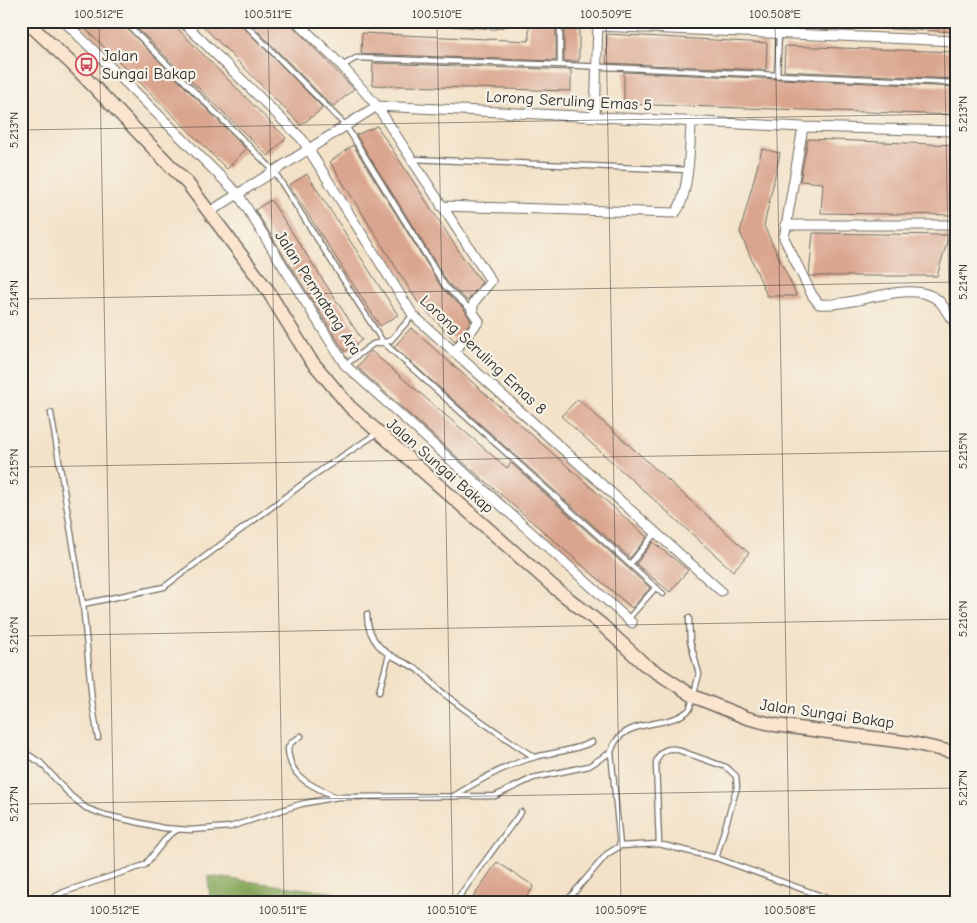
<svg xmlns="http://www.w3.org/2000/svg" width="977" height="923" viewBox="0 0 977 923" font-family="'Comic Neue',sans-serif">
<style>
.forest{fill:#87a75b;stroke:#596943}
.building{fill:#daa58e}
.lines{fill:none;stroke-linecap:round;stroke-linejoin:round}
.lane-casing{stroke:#716b62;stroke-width:7}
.street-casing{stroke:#716b62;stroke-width:11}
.secondary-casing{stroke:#716b62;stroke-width:15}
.lane{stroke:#fff;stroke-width:4.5}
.street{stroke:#fff;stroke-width:9}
.secondary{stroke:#fce5cf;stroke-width:12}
.ticks{fill:none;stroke:#2b2b2b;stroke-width:1;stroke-opacity:0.45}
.labels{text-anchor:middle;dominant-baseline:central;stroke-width:4.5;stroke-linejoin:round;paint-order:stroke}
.poi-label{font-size:16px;fill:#2b2b2b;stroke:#f7f3e8;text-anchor:start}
.street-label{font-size:16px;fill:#2b2b2b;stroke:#f7f3e8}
.neatline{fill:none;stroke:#2b2b2b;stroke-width:2}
.ticks-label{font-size:12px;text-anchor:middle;fill:#2b2b2b}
</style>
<rect width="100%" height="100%" fill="#f7f3e8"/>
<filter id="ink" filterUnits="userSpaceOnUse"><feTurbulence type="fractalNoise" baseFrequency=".02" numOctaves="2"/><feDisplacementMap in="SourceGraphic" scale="10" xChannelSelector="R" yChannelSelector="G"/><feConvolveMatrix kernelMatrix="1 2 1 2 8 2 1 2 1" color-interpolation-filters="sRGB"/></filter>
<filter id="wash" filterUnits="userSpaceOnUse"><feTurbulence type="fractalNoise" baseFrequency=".0096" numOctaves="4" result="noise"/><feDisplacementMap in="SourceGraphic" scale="20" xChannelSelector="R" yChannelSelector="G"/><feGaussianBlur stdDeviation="1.12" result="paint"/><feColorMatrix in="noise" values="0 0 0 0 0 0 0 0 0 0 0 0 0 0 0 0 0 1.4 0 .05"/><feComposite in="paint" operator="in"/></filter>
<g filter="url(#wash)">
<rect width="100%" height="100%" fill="#f3e2c8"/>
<path class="forest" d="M208,876l129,17v9h-127z"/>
<g id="blocks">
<path class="building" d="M78,21h42l126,128 -19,20z
M130,21h40l116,117 -18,18z
M198,21h40l85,87 -22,17z
M248,21h40l66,68 -20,17 -5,-3z
M529,21h27v40l-195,-7 1,-21 167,8z
M564,21h15v40h-15z
M869,21h87v11l-88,-4z
M607,34l160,9 -1,27 -160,-7z
M785,46l171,6v27l-172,-8z
M373,63l198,7v21l-199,-6z
M624,72l332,15v28l-332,-11z
M377,126l87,133 18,23 -14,19 -20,-18 -92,-148z
M808,139l148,6v70l-135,-2 2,-30 -23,-2z
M353,145l89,143 22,21 7,12 -16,20 -38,-40 -87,-139z
M762,149l18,4 -16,73 33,70h-30l-27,-64z
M307,174l91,141 -18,11 -91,-141z
M271,200l91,140 -17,12 -90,-142z
M813,233l136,2 -12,41h-128z
M411,328l236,209 -17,21 -236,-211z
M371,351l136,117 4,-5 139,125 -18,20 -176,-152 -99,-89z
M578,399l171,154 -16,18 -172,-155z
M653,542l35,28 -18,22 -34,-28z
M497,862l37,24 -11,16h-53z"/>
</g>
</g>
<g filter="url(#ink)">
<use href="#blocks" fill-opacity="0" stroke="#716b62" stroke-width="1"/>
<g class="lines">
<defs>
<path id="lane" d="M124,21l150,150 109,171 280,252
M242,21l104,105 99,160 26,24
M767,33v-12
M560,65l396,18
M342,66l14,-8 204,7v-44
M777,76l2,-42
M412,159l276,11
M345,365l28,-21 17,-3 23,-26
M51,413l32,191 9,97 6,37
M631,563l25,-31
M83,604l81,-17 156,-116 56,-37
M367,614c0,12 4,23 12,32 11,13 28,15 42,26 8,6 14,15 22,21 29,23 60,43 91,64
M628,619l28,-32
M379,692l10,-37
M301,736l-10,7 -3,5c1,31 25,38 48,49
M21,750l20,13 30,33 15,12 19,7 58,13 27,2 40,-3 71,-23 37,-7 157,-1 38,-18 56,-12 22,-14
M454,796c25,-16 52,-31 81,-39 19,-5 39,-6 57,-15
M659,844l-3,-81c3,-11 9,-15 19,-14l51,18 10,9 1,11 -21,71
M620,846l39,-2 57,14 122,44
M45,902l19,-10 81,-27 23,-29 9,-6
M455,902l66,-90
M566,902l41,-48 13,-8 -9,-94c10,-37 57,-21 79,-43l9,-35 -9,-33 -1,-23"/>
<path id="street" d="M64,21l174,173 107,171 287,258
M182,21l120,118 111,176 308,276
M296,21l46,45 35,40 114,175 -17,21 -2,9 7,10 -25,31
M451,21l44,3 11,-3
M598,26l358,15
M595,117l3,-95
M803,127l-19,111 28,57 7,9c34,4 96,-28 121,-2 6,7 9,16 16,22
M441,206l234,7c14,-15 15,-70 16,-91
M211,211l166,-105 426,21 153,4
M785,225h171"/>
<path id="secondary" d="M26,21l47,44 115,119 78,104 44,71 40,48 205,181 47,37 42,39 51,33 52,21 28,7 137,18 44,10"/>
</defs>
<use href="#lane" class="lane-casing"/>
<use href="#street" class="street-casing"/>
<use href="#secondary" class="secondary-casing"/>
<use href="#lane" class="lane"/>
<use href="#street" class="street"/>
<use href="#secondary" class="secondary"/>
</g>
</g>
<path class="ticks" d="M99,21l16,881M268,21l16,881M437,21l16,881M606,21l15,881M775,21l15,881M944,21l12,676M21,130l935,-16M21,299l935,-17M21,467l935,-16M21,636l935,-17M21,804l935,-16"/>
<defs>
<symbol id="bus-ring" viewBox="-11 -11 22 22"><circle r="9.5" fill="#f7f3e8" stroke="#d1495b" stroke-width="1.5"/><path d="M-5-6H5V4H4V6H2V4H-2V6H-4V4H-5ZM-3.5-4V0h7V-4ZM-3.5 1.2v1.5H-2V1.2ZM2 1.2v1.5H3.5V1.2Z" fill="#d1495b"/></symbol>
</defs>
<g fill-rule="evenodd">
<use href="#bus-ring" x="74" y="52" width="25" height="25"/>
</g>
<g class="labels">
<g class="poi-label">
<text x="102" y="56">Jalan<tspan x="102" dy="18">Sungai Bakap</tspan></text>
</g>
<g class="street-label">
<text transform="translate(569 101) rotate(3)">Lorong Seruling Emas 5</text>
<text transform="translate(318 293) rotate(57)">Jalan Permatang Ara</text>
<text transform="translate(483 355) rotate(43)">Lorong Seruling Emas 8</text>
<text transform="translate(440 466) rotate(41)">Jalan Sungai Bakap</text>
<text transform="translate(827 714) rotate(8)">Jalan Sungai Bakap</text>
</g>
</g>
<rect width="977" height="923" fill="none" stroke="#f7f3e8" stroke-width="55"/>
<rect x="28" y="28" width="922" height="868" class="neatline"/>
<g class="ticks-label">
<text x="99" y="18">100.512°E</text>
<text x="268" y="18">100.511°E</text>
<text x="437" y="18">100.510°E</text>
<text x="606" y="18">100.509°E</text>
<text x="775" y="18">100.508°E</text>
<text transform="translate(963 114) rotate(-90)" y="4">5.213°N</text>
<text transform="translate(14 130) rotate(-90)" y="4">5.213°N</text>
<text transform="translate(963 282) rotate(-90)" y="4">5.214°N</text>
<text transform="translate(14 298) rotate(-90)" y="4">5.214°N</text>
<text transform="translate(963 451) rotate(-90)" y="4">5.215°N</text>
<text transform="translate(14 467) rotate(-90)" y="4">5.215°N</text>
<text transform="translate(963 619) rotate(-90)" y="4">5.216°N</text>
<text transform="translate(14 635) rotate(-90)" y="4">5.216°N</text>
<text transform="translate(963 788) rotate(-90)" y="4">5.217°N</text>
<text transform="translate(14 804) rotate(-90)" y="4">5.217°N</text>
<text x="115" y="914">100.512°E</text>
<text x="283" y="914">100.511°E</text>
<text x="452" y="914">100.510°E</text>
<text x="621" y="914">100.509°E</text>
<text x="790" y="914">100.508°E</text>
</g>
</svg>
